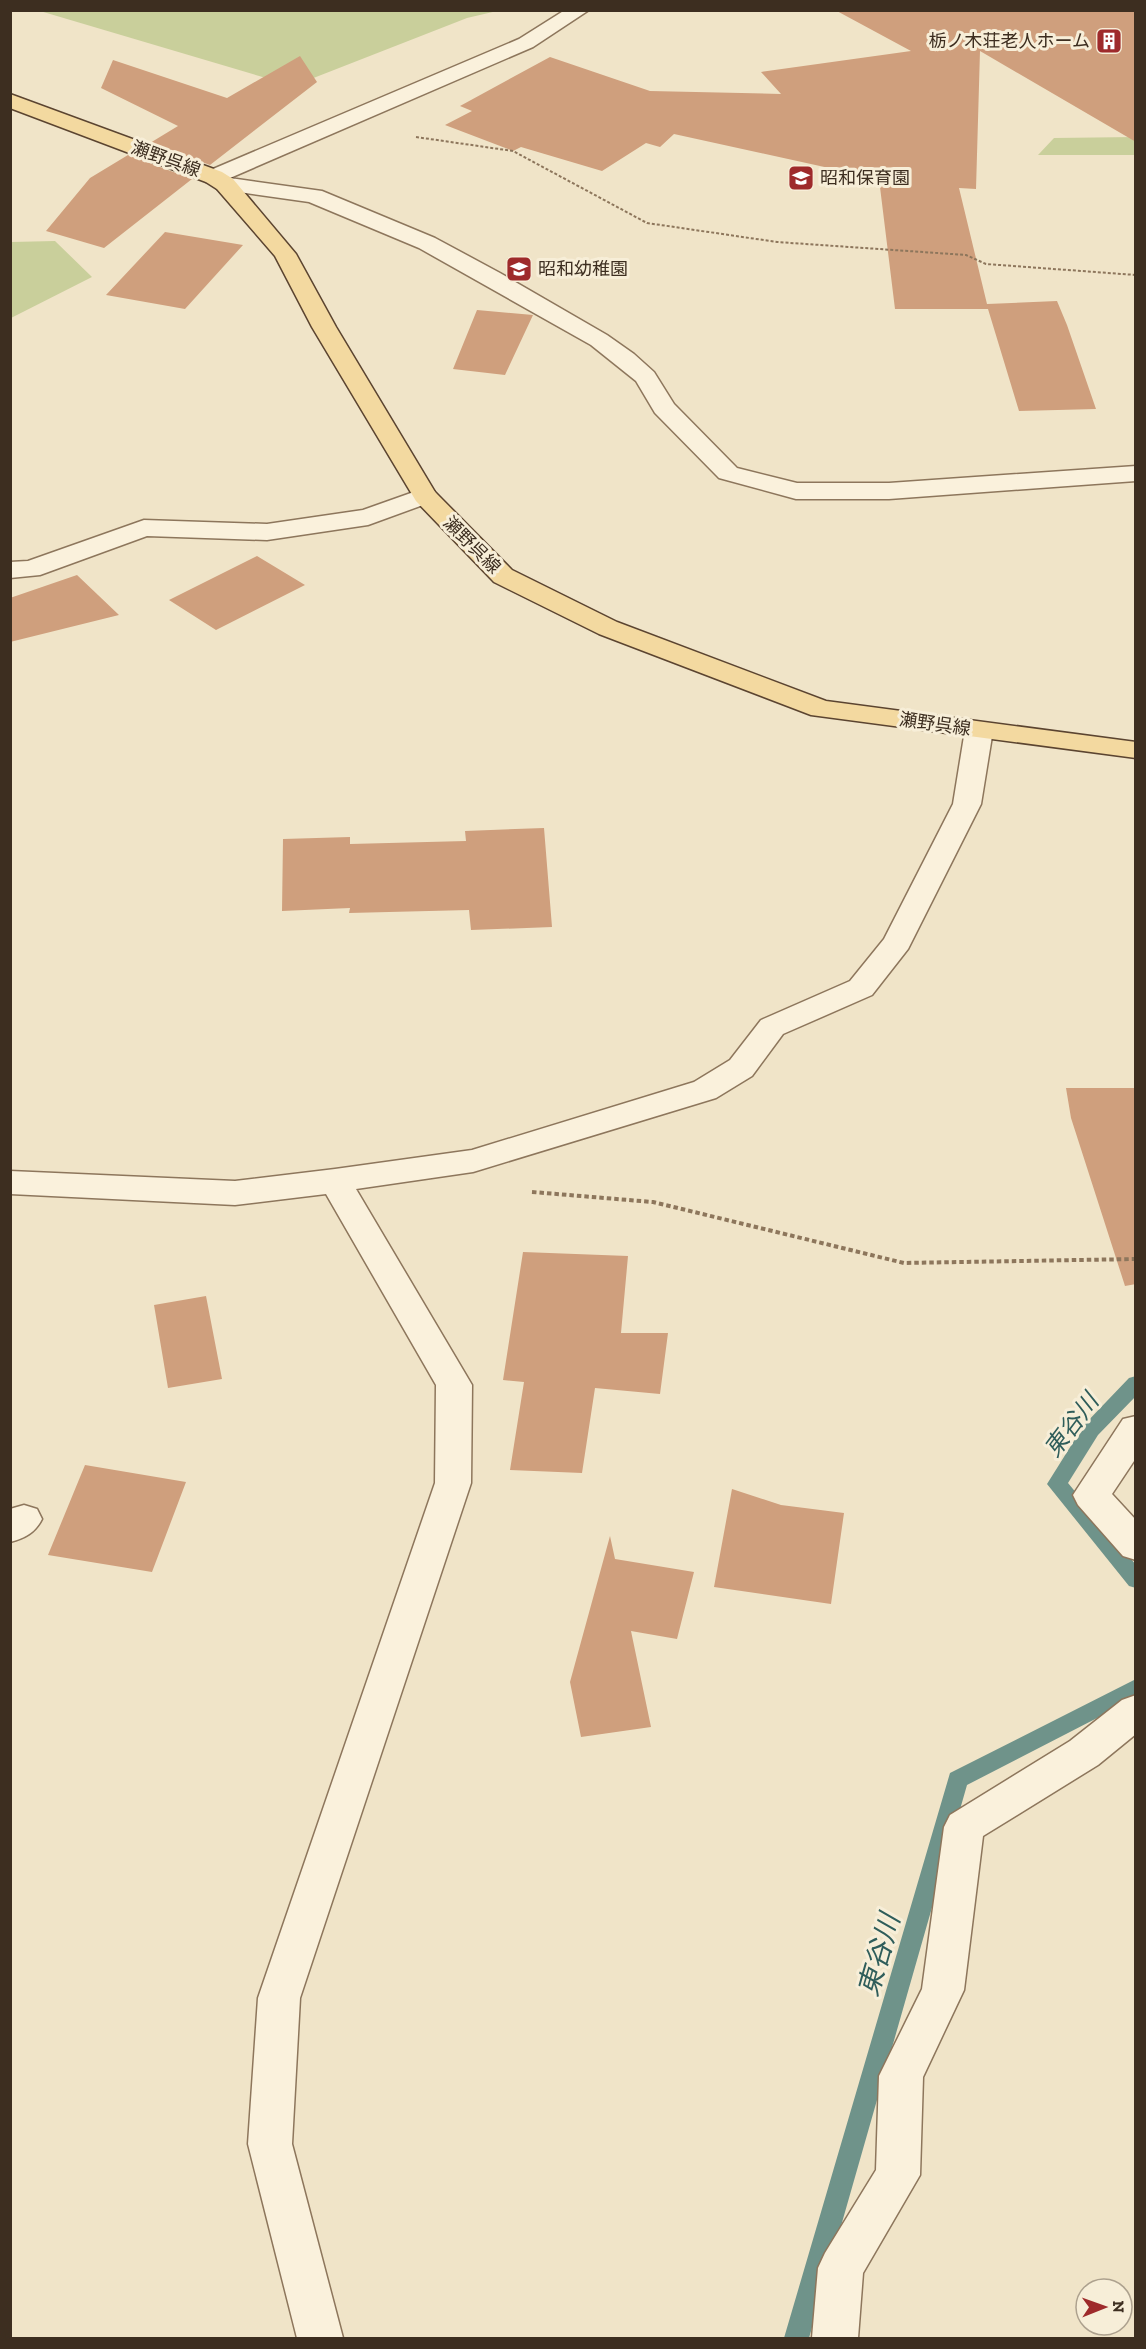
<svg xmlns="http://www.w3.org/2000/svg" width="1146" height="2349" viewBox="0 0 1146 2349" font-family="'Zilla Slab','Noto Sans JP',serif">
<style>
.green{fill:#c9cf9b}
.lines{fill:none;stroke-linecap:round;stroke-linejoin:round}
.stream{fill:#6f938a;fill-rule:evenodd}
.building{fill:#cf9f7d}
.minor-casing{stroke:#8d765c;stroke-width:3}
.major-casing{stroke:#5b4430;stroke-width:3}
.path-far1{stroke:#8d765c;stroke-width:2;stroke-dasharray:3 2;stroke-linecap:butt}
.path{stroke:#8d765c;stroke-width:4;stroke-dasharray:4.5 3;stroke-linecap:butt}
.minor{fill:#faf1dc;fill-rule:evenodd}
.major{fill:#f3d9a0;fill-rule:evenodd}
.labels{text-anchor:middle;dominant-baseline:central;stroke-width:6;stroke-linejoin:round;paint-order:stroke}
.far-poi-label{font-size:18px;fill:#3d2e20;stroke:#f7eed8;text-anchor:start}
.far-street-label{font-size:18px;fill:#3d2e20;stroke:#f7eed8}
.water-label{font-size:24px;font-style:italic;fill:#2f5d5a;stroke:#f7eed8}
.near-water-label{font-size:28px;font-style:italic;fill:#2f5d5a;stroke:#f7eed8}
</style>
<rect width="100%" height="100%" fill="#f0e4c8"/>
<path class="green" d="M40,11h457l-30,7 -174,68z
M1135,137v18h-97l16,-17z
M55,241l37,36 -81,41v-76z"/>
<g class="lines">
<path class="stream" d="M1136,1376v20l-38,39 -30,48 68,82v23l-7,-2 -82,-102 37,-59 45,-47z
M1136,1679v19l-169,87 -158,553h-25l166,-565z"/>
</g>
<path class="building" d="M835,10h301v132l-156,-91 -4,138 -17,-1 28,116 70,-3 10,24 29,84 -77,2 -31,-102h-93l-16,-130 -205,-45 -14,13 -14,-4 -44,28 -81,-24 -8,4 -68,-26 27,-14 -12,-5 90,-49 100,34 131,3 -20,-22 150,-21z
M300,56l17,26 -107,83 -60,-22 28,-17 -77,-38 12,-28 114,38z
M128,155l64,24 -88,69 -58,-17 44,-53z
M165,232l78,13 -58,64 -79,-14z
M477,310l56,5 -28,60 -52,-6z
M257,556l48,29 -89,45 -47,-30z
M77,575l42,40 -109,27v-44z
M544,828l8,99 -81,3 -2,-20 -120,3 1,-5 -68,3 1,-72 67,-2v7l116,-3 -1,-10z
M1066,1088h70v196l-11,2 -54,-168z
M523,1252l105,4 -7,77h47l-8,61 -65,-6 -13,85 -72,-3 14,-88 -21,-2z
M206,1296l16,83 -54,9 -14,-83z
M85,1465l101,17 -34,90 -104,-17z
M732,1489l49,16 63,8 -13,91 -117,-17z
M610,1536l5,23 79,13 -17,67 -46,-8 20,96 -70,10 -11,-55z"/>
<g class="lines">
<defs>
<path id="minor" d="M565,10h24l-56,37 -303,131 92,13 113,47 65,35 107,62 27,19 20,18 20,32 63,64 60,15h92l247,-17v15l-247,18h-93l-77,-21 -64,-65 -19,-32 -45,-36 -172,-97 -110,-46 -84,-12 -8,-1 -2,-6 -9,-1 -3,-5 3,-5 313,-133z
M425,488l9,3 4,5 -4,5 -66,24 -101,15 -120,-4 -107,39 -30,3v-16l18,-1 116,-41 123,4 96,-14z
M979,722l10,2 4,6 -12,74 -73,145 -36,46 -89,39 -31,42 -36,22 -243,74 -117,17 116,196 -1,98 -171,515 -8,146 51,194h-46l-49,-194 10,-146 177,-515 1,-98 -110,-191 -91,11 -225,-11v-23l225,10 100,-12 137,-19 222,-68 36,-22 31,-40 89,-39 34,-42 69,-135 12,-74 4,-6z
M1136,1416v42l-24,36 24,26v40l-13,-4 -45,-51 -5,-10 50,-76z
M24,1505l13,4 5,10c-7,14 -17,19 -32,23v-33z
M1136,1695v39l-38,31 -115,71 -19,154 -41,87 -3,98 -57,98 -5,65h-46l6,-70 7,-15 51,-83 3,-94 43,-87 22,-162 6,-12 120,-74 52,-41z"/>
<path id="major" d="M10,94l212,78 11,7 63,75 40,73 99,165 77,78 105,52 209,79 310,41v16l-325,-43 -212,-81 -105,-52 -78,-81 -104,-174 -37,-71 -58,-67 -11,-7 -196,-74z"/>
</defs>
<use href="#minor" class="minor-casing"/>
<use href="#major" class="major-casing"/>
<path class="path-far1" d="M416,137l97,14 134,72 130,19 189,13 20,9 150,11"/>
<path class="path" d="M532,1192l121,10 251,61 232,-4"/>
<use href="#minor" class="minor"/>
<use href="#major" class="major"/>
</g>
<defs>
<symbol id="building-square" viewBox="-11 -11 22 22"><rect x="-9" y="-9" width="18" height="18" rx="4" fill="#9e2a2b" stroke="#f7eed8"/><path d="M-4-6H4V6H1V3H-1V6H-4ZM-2.5-4.3h1.7v1.8h-1.7ZM.8-4.3h1.7v1.8H.8ZM-2.5-1h1.7V.8h-1.7ZM.8-1h1.7V.8H.8Z" fill="#fff"/></symbol>
<symbol id="school-square" viewBox="-11 -11 22 22"><rect x="-9" y="-9" width="18" height="18" rx="4" fill="#9e2a2b" stroke="#f7eed8"/><path d="M0-5L7-2L0 1L-7-2ZM-4 1L0 2.5L4 1V4Q0 6-4 4Z" fill="#fff"/></symbol>
</defs>
<g fill-rule="evenodd">
<use href="#building-square" x="1094" y="26" width="30" height="30"/>
<use href="#school-square" x="786" y="163" width="30" height="30"/>
<use href="#school-square" x="504" y="254" width="30" height="30"/>
</g>
<g class="labels">
<g class="far-poi-label">
<text x="1090" y="41" text-anchor="end">栃ノ木荘老人ホーム</text>
<text x="820" y="178">昭和保育園</text>
<text x="538" y="269">昭和幼稚園</text>
</g>
<g class="far-street-label">
<text transform="translate(166 159) rotate(20)">瀬野呉線</text>
<text transform="translate(472 545) rotate(45)">瀬野呉線</text>
<text transform="translate(935 724) rotate(8)">瀬野呉線</text>
</g>
<g class="water-label">
<text transform="translate(1071 1425) rotate(-53)">東谷川</text>
</g>
<g class="near-water-label">
<text transform="translate(879 1955) rotate(-74)">東谷川</text>
</g>
</g>
<rect width="1146" height="2349" fill="none" stroke="#3d2e20" stroke-width="24"/>
<g transform="translate(1104 2307) rotate(89)"><circle r="28" fill="#f7eed8" stroke="#ada18e" stroke-width="1.5"/>
<path d="M0-4.5L10 22L0 15L-10 22Z" fill="#9e2a2b"/>
<text y="-9" font-size="16" font-weight="bold" text-anchor="middle" fill="#3d2e20">N</text>
</g>
</svg>
